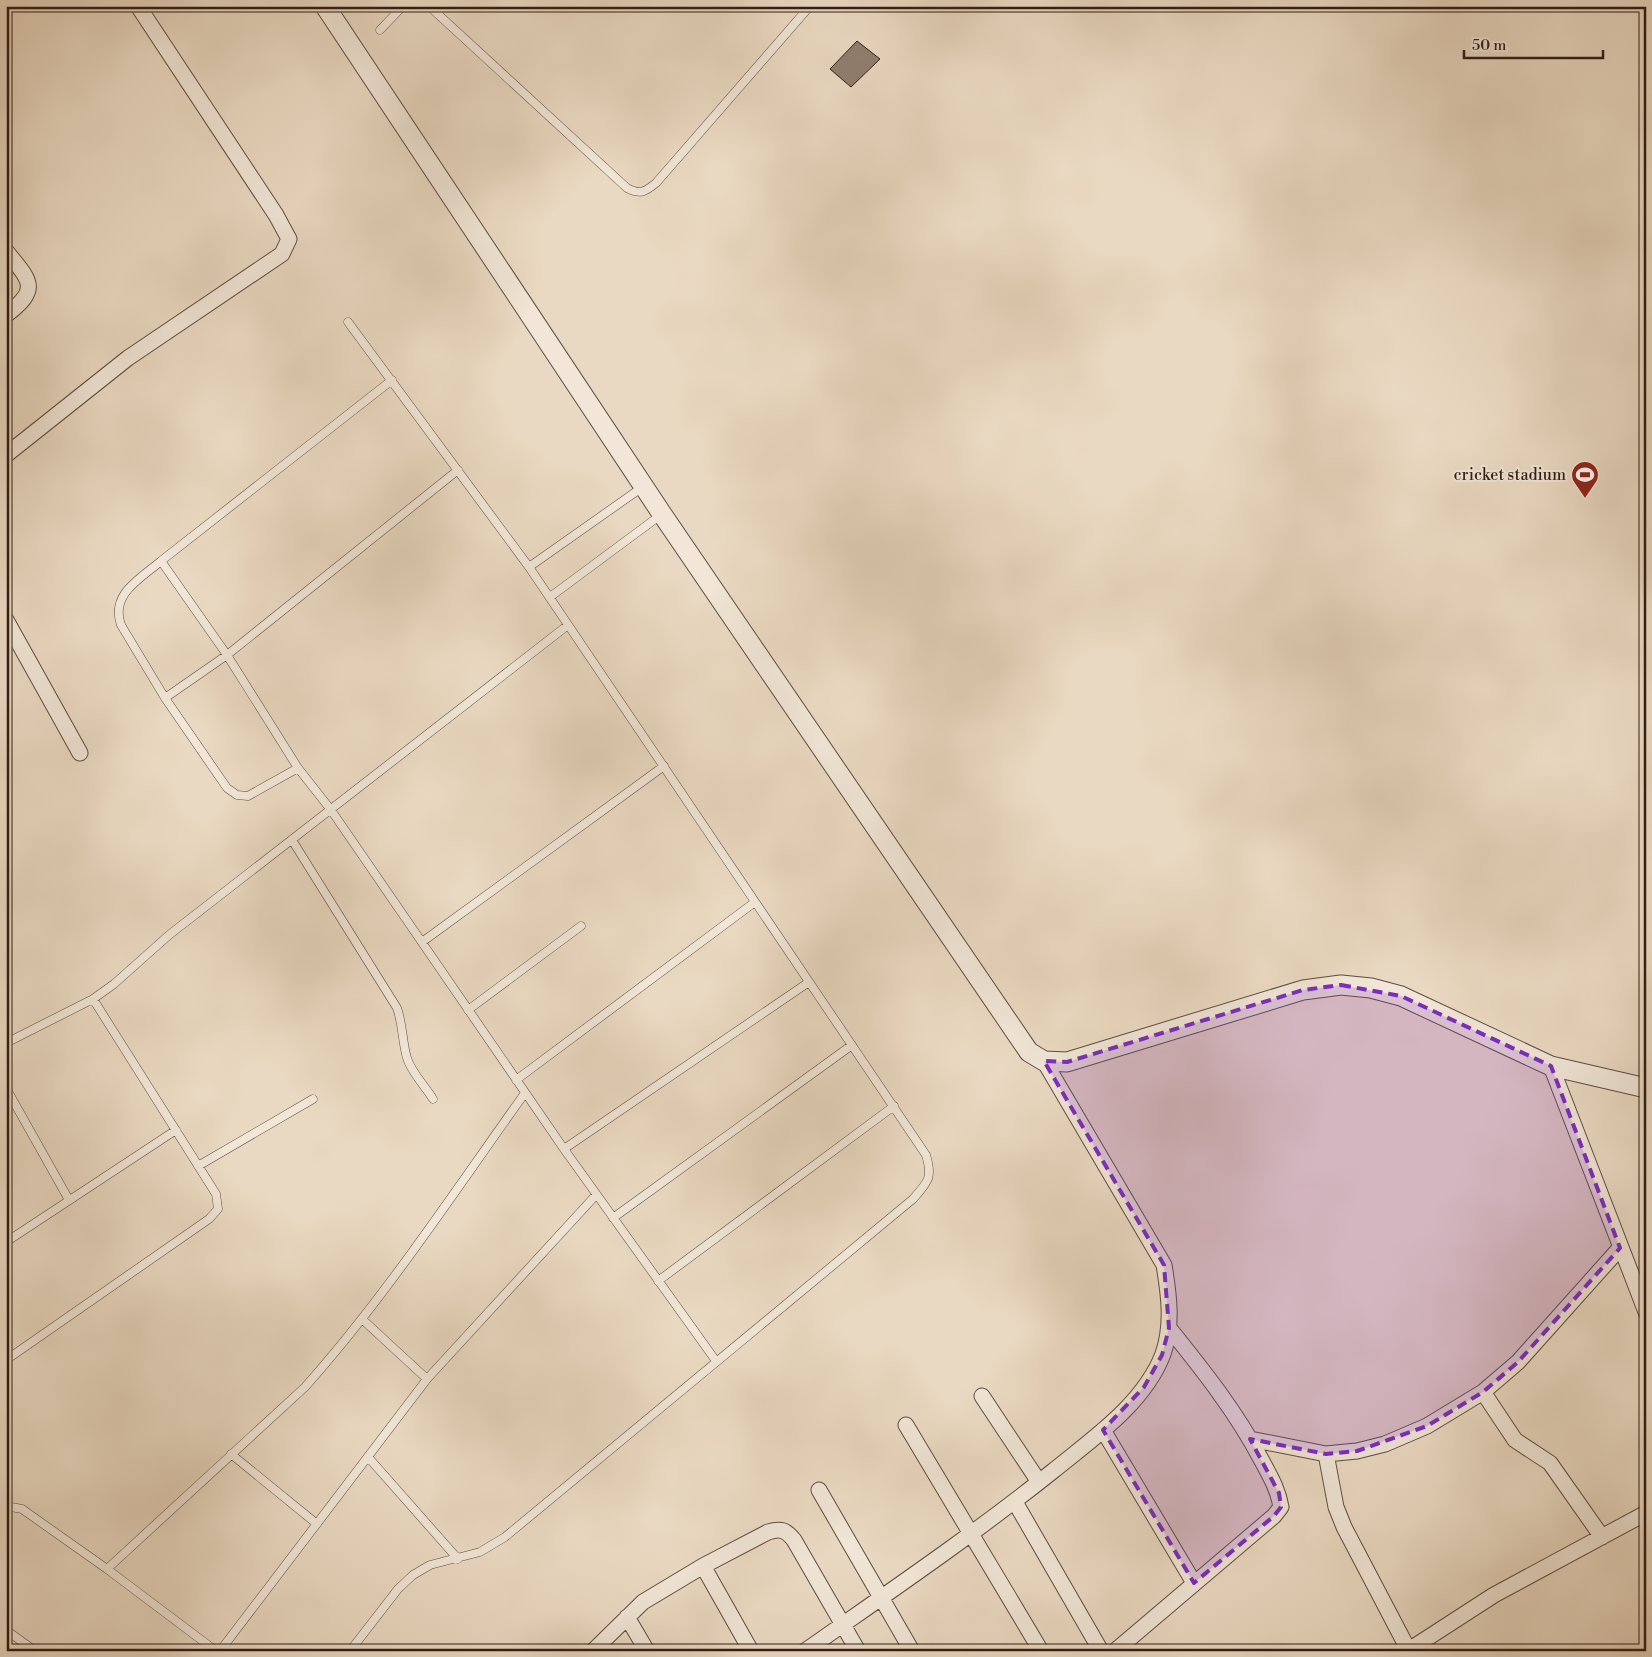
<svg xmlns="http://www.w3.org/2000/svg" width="1652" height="1657" viewBox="0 0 1652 1657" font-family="'Libre Bodoni',serif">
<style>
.building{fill:#917f6f;stroke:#301e16}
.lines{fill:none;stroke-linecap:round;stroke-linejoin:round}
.service-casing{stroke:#5e4d41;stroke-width:9}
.minor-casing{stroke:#5e4d41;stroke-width:17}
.tertiary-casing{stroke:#5e4d41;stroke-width:21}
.service{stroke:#f1e6d7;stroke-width:8}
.minor{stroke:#f1e6d7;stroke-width:15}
.tertiary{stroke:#f1e6d7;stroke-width:19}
.marked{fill:#7b2cbf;fill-opacity:0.2;stroke:#7b2cbf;stroke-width:4;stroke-dasharray:10 6;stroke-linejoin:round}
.labels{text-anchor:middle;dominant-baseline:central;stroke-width:4;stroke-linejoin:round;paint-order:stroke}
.poi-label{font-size:16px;fill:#301e16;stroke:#f1e6d7;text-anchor:end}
</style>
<rect width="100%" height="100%" fill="#ead9c2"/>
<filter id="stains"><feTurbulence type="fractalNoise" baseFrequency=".004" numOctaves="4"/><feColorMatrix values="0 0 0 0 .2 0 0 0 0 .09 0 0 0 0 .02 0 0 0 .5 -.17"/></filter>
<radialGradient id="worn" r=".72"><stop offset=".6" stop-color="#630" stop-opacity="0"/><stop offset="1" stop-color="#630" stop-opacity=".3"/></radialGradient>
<path class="building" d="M857,41l23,18 -29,28 -21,-18z"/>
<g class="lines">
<defs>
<path id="service" d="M429,6l198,182c13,7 18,4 29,-5l154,-177
M380,30l23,-24
M348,322l181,245 397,588c7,23 2,27 -13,44l-408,338 -25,15 -50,13 -17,10 -15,14 -48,62
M161,561l66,94 71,113 33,42 233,339 152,212
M529,567l115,-81
M550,597l112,-83
M165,698l62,-43 231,-185
M298,768l-50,28 -11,-1 -10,-7 -62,-90 -44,-73c-11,-31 19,-46 40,-64l231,-181
M292,840l105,168c6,17 5,33 10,50 4,14 18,28 26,41
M422,942l242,-176
M468,1010l113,-84
M6,1043l87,-44 21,-15 55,-49 399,-310
M516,1080l239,-178
M6,1088l63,112
M564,1149l245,-167
M198,1166l115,-67
M613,1218l239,-173
M6,1242l170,-112
M658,1281l236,-175
M362,1319l65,60
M6,1360l203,-141 9,-10 -2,-15 -123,-195
M231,1454l86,70
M368,1457l90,102
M6,1509l5,-2 11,2 85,60 109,82
M107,1569l198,-182c81,-91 149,-195 220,-294
M6,1630l29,21
M220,1651l207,-272 169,-184"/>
<path id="minor" d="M6,251c23,29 36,37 0,64
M6,455l122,-97 154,-104 7,-15 -13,-24 -138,-209
M6,620l74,133
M1551,1066l95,246
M1483,1392l32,48 35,23 52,74
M982,1396l57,86
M906,1425l135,226
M1103,1430l91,153
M1250,1439l76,15 31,-3 28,-7 42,-18 56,-34 35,-30 102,-114
M1326,1454l10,53 8,20 65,124
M819,1490l93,161
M1015,1502l86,149
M703,1566l48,85
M627,1617l20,34
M1409,1650l85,-55 152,-82
M593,1651l50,-49 60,-36 65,-34c13,-4 18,-2 26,8l64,111
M805,1651c84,-59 168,-116 248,-180 39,-32 91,-67 110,-117 10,-29 6,-59 1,-89l-120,-204
M1115,1651l159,-135 7,-9c-3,-18 -11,-31 -19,-46 -25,-48 -59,-91 -93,-133"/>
<path id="tertiary" d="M325,6l337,508 367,538 15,9 23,1 236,-72 38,-5 30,3 30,8 150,70 95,22"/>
</defs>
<use href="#service" class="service-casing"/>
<use href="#minor" class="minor-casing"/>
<use href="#tertiary" class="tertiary-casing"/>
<use href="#service" class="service"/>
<use href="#minor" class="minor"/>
<use href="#tertiary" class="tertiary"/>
</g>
<path class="marked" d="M1341,985l60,11 150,70 69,182 -102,114 -35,30 -56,34 -70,25 -31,3 -76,-15 29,54 2,14 -7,9 -80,67 -91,-153 41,-43 18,-32 7,-27 -5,-63 -120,-204 23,1 236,-72z"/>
<defs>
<symbol id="stadium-pin" viewBox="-11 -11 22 30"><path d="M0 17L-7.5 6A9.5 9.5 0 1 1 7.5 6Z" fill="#8f2418" stroke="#f1e6d7"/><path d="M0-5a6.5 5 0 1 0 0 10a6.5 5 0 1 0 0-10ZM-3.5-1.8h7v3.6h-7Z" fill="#fff"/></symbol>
</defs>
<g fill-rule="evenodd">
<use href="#stadium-pin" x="1569" y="459" width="32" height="43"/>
</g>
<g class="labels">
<g class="poi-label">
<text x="1566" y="475">cricket stadium</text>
</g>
</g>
<rect width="1652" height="1657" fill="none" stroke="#ead9c2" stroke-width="25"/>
<rect x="8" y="8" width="1637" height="1642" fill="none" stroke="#301e16" stroke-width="2.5"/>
<rect x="12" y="12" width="1627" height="1632" fill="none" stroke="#301e16"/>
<path d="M1464 50v8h139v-8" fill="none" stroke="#301e16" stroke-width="2.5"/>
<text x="1472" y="50" font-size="15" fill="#301e16" stroke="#f1e6d7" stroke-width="4" paint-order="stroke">50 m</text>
<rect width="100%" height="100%" filter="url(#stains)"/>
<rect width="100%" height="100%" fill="url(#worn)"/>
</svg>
